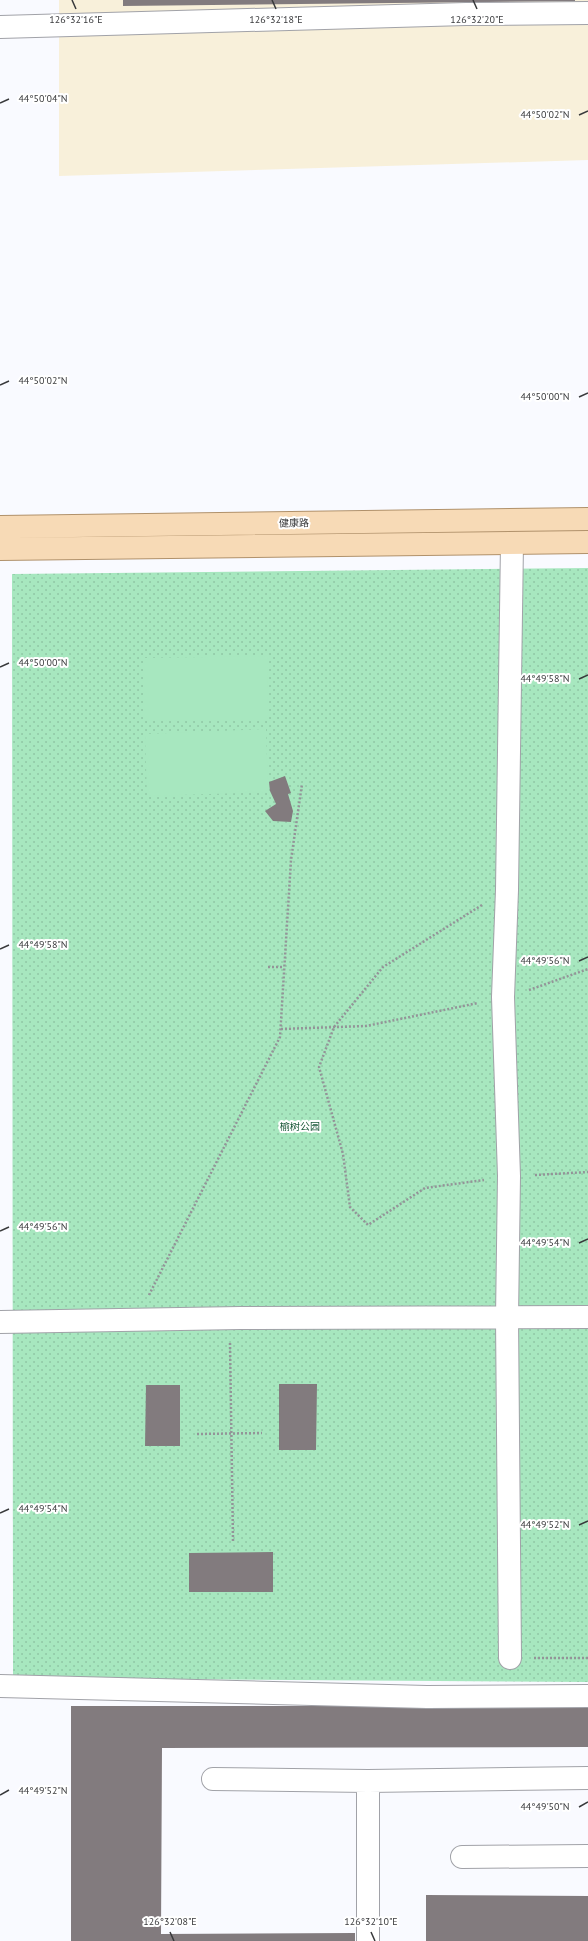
<svg xmlns="http://www.w3.org/2000/svg" width="588" height="1941" viewBox="0 0 588 1941" font-family="'PT Sans','Noto Sans SC',sans-serif">
<style>
.commercial{fill:#f8f0da}
.park{fill:url(#park-dots)}
.pitch{fill:#a7e7bf}
.building{fill:#827b7e}
.lines{fill:none;stroke-linecap:round;stroke-linejoin:round}
.minor-casing{stroke:#a1a2a8;stroke-width:24}
.major-casing{stroke:#b0916b;stroke-width:24}
.path{stroke:#939498;stroke-width:2.5;stroke-dasharray:2 2;stroke-linecap:butt}
.minor{stroke:#fff;stroke-width:22}
.major{stroke:#f7dab6;stroke-width:22}
.ticks{fill:none;stroke:#38393b;stroke-width:1.5}
.labels{text-anchor:middle;dominant-baseline:central;stroke-width:4;stroke-linejoin:round;paint-order:stroke}
.street-label{font-size:10px;fill:#38393b;stroke:#fff}
.park-label{font-size:10px;fill:#195838;stroke:#fff}
.ticks-label{font-size:10px;text-anchor:middle;fill:#38393b;stroke:#fff;stroke-width:4;stroke-linejoin:round;paint-order:stroke}
</style>
<defs>
<pattern id="park-dots" width="8" height="8" patternUnits="userSpaceOnUse"><rect width="8" height="8" fill="#a7e7bf"/><path d="M2 2h.1M6 6h.1" fill="none" stroke="#90c7a5" stroke-width="1.8" stroke-linecap="round"/></pattern>
</defs>
<rect width="100%" height="100%" fill="#f9faff"/>
<path class="commercial" d="M59,0h529v160l-529,16z"/>
<path class="park" d="M588,568v1114l-575,-4 -1,-1104z"/>
<path class="pitch" d="M267,656l1,64 -124,1v-63z
M266,729l2,63 -121,4 -2,-62z"/>
<path class="building" d="M123,0h452v1l-452,5z
M285,776l6,17 -3,1 5,17 -2,11 -18,-1 -8,-10 11,-7 -6,-13 -1,-9z
M279,1384h38l-1,66h-37z
M146,1385h34v61h-35z
M273,1552v40h-84v-39z
M71,1706h517v41l-426,1 -1,186 194,-1v8h-284z
M426,1895l162,1v45h-162z"/>
<g class="lines">
<defs>
<path id="minor" d="M0,27l466,-13 122,-1
M0,1322l240,-4 348,-1
M510,1658l-3,-340 2,-142 -6,-179 4,-107 5,-347
M0,1686l427,11 161,-1
M213,1779l155,2 220,-3
M368,1781v160
M462,1857l126,-1"/>
<path id="major" d="M0,527l588,-8
M0,549l588,-7"/>
</defs>
<use href="#minor" class="minor-casing"/>
<use href="#major" class="major-casing"/>
<path class="path" d="M482,905l-99,62 -49,60 -15,40 24,87 7,53 18,18 57,-37 59,-8
M268,967h16
M529,990l59,-21
M281,1029l85,-3 112,-23
M535,1175l53,-3
M149,1295l131,-258 11,-177 11,-76
M230,1343l3,198
M197,1434l65,-1
M534,1658h54"/>
<use href="#minor" class="minor"/>
<use href="#major" class="major"/>
</g>
<path class="ticks" d="M72,0l4,9M272,0l4,9M473,0l4,9M0,103l9,-4M579,115l9,-4M0,385l9,-4M579,397l9,-4M0,667l9,-4M579,679l9,-4M0,949l9,-4M579,961l9,-4M0,1231l9,-4M579,1243l9,-4M0,1513l9,-4M579,1525l9,-4M0,1795l9,-5M579,1807l9,-5M170,1932l4,9M371,1932l4,9"/>
<g class="labels">
<g class="street-label">
<text transform="translate(294 523) rotate(-1)">健康路</text>
</g>
<g class="park-label">
<text x="300" y="1126">榆树公园</text>
</g>
</g>
<g class="ticks-label">
<text x="76" y="23">126°32'16"E</text>
<text x="276" y="23">126°32'18"E</text>
<text x="477" y="23">126°32'20"E</text>
<text x="43" y="102">44°50'04"N</text>
<text x="545" y="118">44°50'02"N</text>
<text x="43" y="384">44°50'02"N</text>
<text x="545" y="400">44°50'00"N</text>
<text x="43" y="666">44°50'00"N</text>
<text x="545" y="682">44°49'58"N</text>
<text x="43" y="948">44°49'58"N</text>
<text x="545" y="964">44°49'56"N</text>
<text x="43" y="1230">44°49'56"N</text>
<text x="545" y="1246">44°49'54"N</text>
<text x="43" y="1512">44°49'54"N</text>
<text x="545" y="1528">44°49'52"N</text>
<text x="43" y="1794">44°49'52"N</text>
<text x="545" y="1810">44°49'50"N</text>
<text x="170" y="1925">126°32'08"E</text>
<text x="371" y="1925">126°32'10"E</text>
</g>
</svg>
